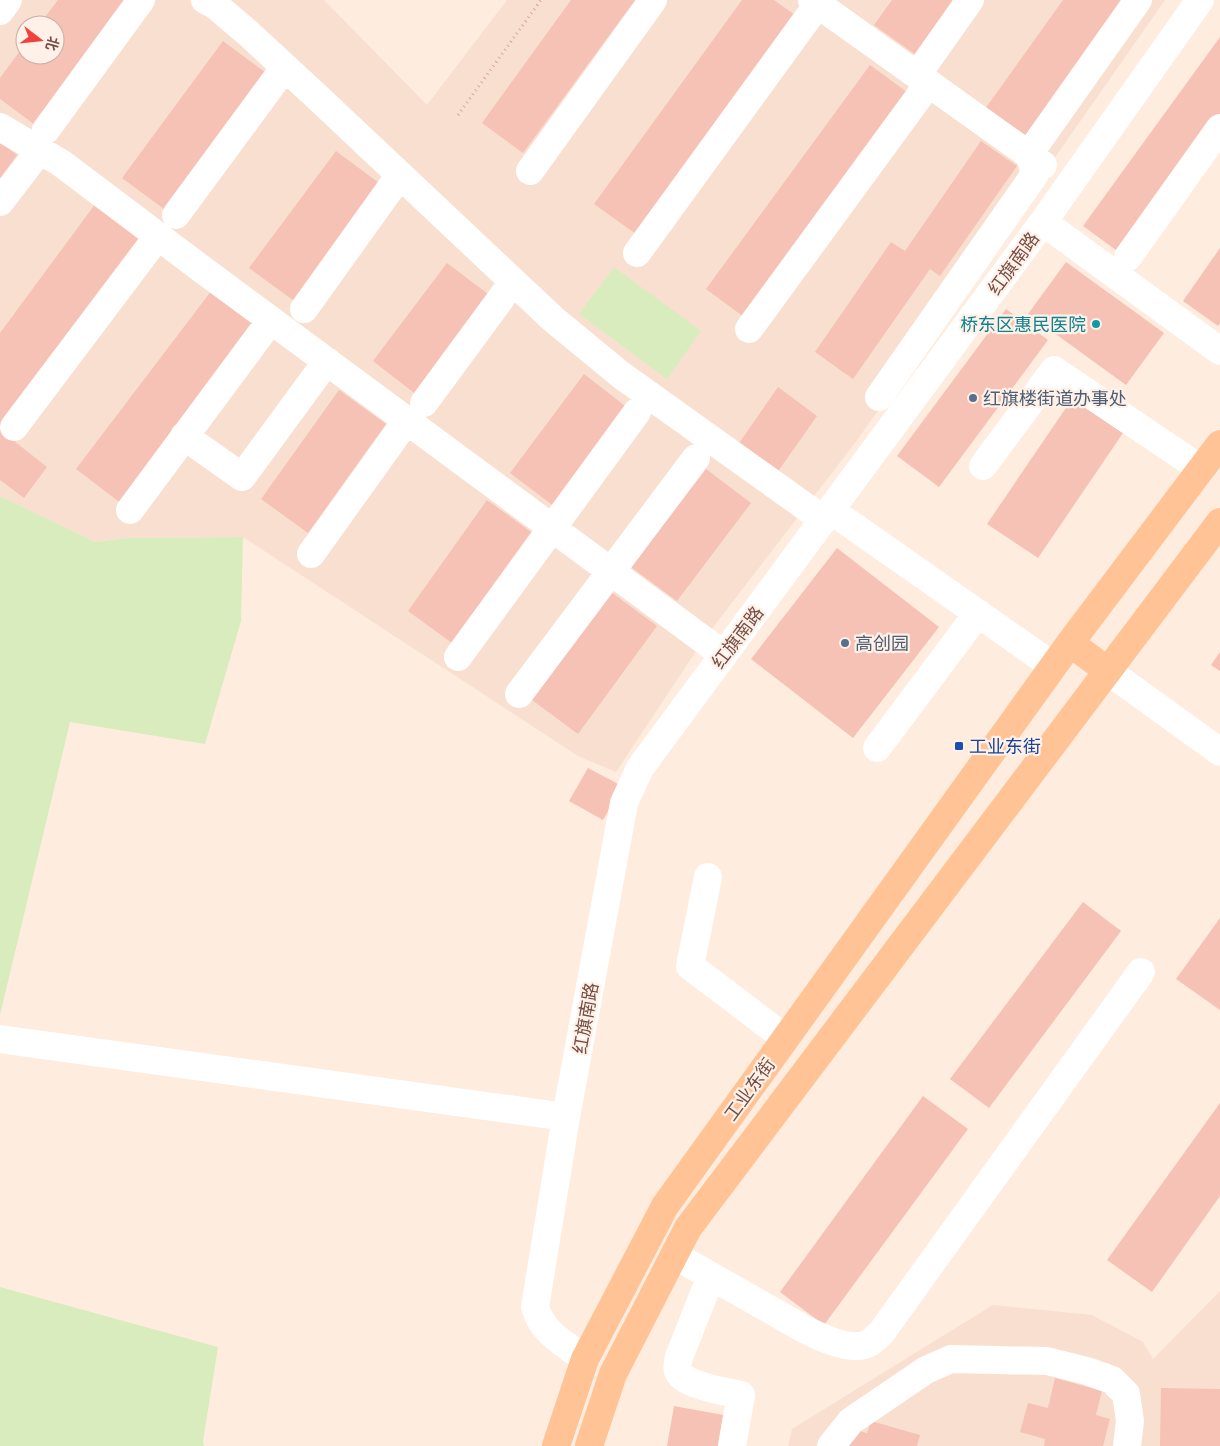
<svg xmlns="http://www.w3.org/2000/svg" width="1220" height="1446" viewBox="0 0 1220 1446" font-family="Lato,'Noto Sans SC',sans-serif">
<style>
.residential{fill:#f8dfd0;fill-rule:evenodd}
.green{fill:#d9ecbd}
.building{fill:#f5c2b5}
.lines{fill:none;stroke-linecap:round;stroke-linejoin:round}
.path{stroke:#d9a599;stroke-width:3;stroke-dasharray:1 4;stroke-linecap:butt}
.minor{stroke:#fff;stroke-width:28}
.major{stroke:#ffc395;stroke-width:28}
.culture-dot{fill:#0f9aa8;stroke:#fff1e7;stroke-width:2}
.service-dot{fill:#5c6f8a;stroke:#fff1e7;stroke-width:2}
.transit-dot{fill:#1a4fb4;stroke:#fff1e7;stroke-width:2}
.labels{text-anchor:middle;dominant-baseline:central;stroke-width:4.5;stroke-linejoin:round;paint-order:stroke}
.street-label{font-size:18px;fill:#754d45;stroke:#fff1e7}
.culture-label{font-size:18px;fill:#0d838f;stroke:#fff1e7;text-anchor:end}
.service-label{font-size:18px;fill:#4e5e75;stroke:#fff1e7;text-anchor:start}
.transit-label{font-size:18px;fill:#164399;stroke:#fff1e7;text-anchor:start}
</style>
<rect width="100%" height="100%" fill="#feecdf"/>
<path class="residential" d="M0,0h324l103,105 80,-105h658l-307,439 -154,200 -88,133 -38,-16 -335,-219 -116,1 -32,4 -95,-46zM25,25h30v30h-30z
M1220,1291v155h-432l4,-17 201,-124 99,10 51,27 10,17z"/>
<path class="green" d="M614,267l87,64 -34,48 -88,-65z
M0,496l95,46 32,-4 116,-1 -2,84 -36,123 -135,-22 -70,293z
M0,1287l218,60 -15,94 1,5h-204z"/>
<path class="building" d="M58,0h75l-95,127 -38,-28v-21l25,-34v11h30v-30h-16z
M571,0h64l-112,153 -41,-30z
M742,0h32l21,15 -159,219 -42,-30z
M892,0h64l-40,55 -42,-30z
M1063,0h64l-101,139 -41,-30z
M1220,37v77l-100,139 -37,-27z
M223,41l46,34 -101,137 -46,-34z
M870,65l41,30 -163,225 -42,-31z
M981,141l36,25 -77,110 -10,-7 -77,110 -38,-27 76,-110 14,9z
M0,142l17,13 -17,23z
M336,151l47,35 -86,117 -48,-35z
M96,203l45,34 -141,190v-94z
M1220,248v75l-2,3 -35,-25z
M1066,262l98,71 -38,52 -98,-71z
M447,263l45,34 -74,99 -45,-35z
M212,290l46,34 -136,180 -46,-35z
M1006,309l42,31 -109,147 -42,-31z
M584,374l45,35 -74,98 -45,-34z
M778,387l39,29 -43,61 -39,-28z
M339,390l47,34 -78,109 -47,-34z
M1072,399l51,34 -85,125 -51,-34z
M0,430l47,37 -23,31 -24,-18z
M706,469l45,34 -74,98 -46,-34z
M487,500l44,32 -79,111 -44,-32z
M837,548l102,79 -86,111 -102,-79z
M611,592l46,34 -79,108 -46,-34z
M1220,652v19l-9,-6z
M588,768l34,18 -19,34 -34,-19z
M1083,902l38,29 -132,177 -39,-29z
M1220,918v92l-44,-31z
M923,1096l45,33 -144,196 -44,-33z
M1220,1103v93l-68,96 -45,-32z
M1055,1378l47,13 -6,24 14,4 -7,27h-59l1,-7 -25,-7 8,-29 20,5z
M1161,1388l59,1v57h-60z
M674,1406l49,9 -5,31h-51z
M871,1421l49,14 -3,11h-70l5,-17 15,4z"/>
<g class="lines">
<path class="path" d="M458,115l83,-115"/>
<path class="minor" d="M205,0l10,5 34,29 65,60 239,225 68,56 203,145
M812,0l231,165
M0,11l8,-11
M917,75l53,-75
M0,127l61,36 138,104 525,388
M46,130l95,-130
M530,171l123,-171
M0,202l40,-52
M176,215l109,-148
M1043,222l177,129
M637,253l181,-249
M1128,257l92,-129
M304,309l96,-134
M749,329l180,-246
M879,397l156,-223 -6,-20 109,-154
M424,403l89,-121
M14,427l144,-191
M184,436l58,41 85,-116
M983,466l71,-96 147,99
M130,510l141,-190
M846,521l207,145
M311,554l96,-134
M458,657l179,-245
M1108,671l112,81
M519,694l177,-236
M877,748l101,-135
M708,877l-18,89 95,72
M0,1039l566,78
M674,1255l130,74c16,8 48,24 65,14 4,-2 8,-7 12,-10l260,-361
M711,1276l-32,81c-1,5 -3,11 0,16 6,12 48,19 62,22l-9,51
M585,1359c-22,-17 -42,-25 -50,-52l31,-190 58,-314 16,-35 403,-546 157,-222
M831,1446l20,-25 75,-51 25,-11 96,2 40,10 25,9 14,14 4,27 -3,25"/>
<path class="major" d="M1070,643l38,28
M556,1446l29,-87 80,-153 405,-563 150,-199
M589,1446l24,-72 75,-146 532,-706"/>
</g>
<circle class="culture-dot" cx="1096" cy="324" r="5"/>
<g class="service-dot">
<circle cx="973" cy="398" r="5"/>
<circle cx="845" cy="643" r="5"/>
</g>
<rect class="transit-dot" x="954" y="741" width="10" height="10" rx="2.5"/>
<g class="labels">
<g class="street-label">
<text transform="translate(1013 263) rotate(-54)">红旗南路</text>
<text transform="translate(737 637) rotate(-53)">红旗南路</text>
<text transform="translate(585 1018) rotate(-80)">红旗南路</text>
<text transform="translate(749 1089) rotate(-54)">工业东街</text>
</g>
<g class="culture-label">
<text x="1086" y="324">桥东区惠民医院</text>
</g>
<g class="service-label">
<text x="983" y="398">红旗楼街道办事处</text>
<text x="855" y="643">高创园</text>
</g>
<g class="transit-label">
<text x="969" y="746">工业东街</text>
</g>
</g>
<g transform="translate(40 40) rotate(106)"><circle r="24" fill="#fff1e7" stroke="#c8afa6"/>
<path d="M0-4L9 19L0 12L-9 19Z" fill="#f0423c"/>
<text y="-8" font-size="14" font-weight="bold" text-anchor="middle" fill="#754d45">北</text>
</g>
</svg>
